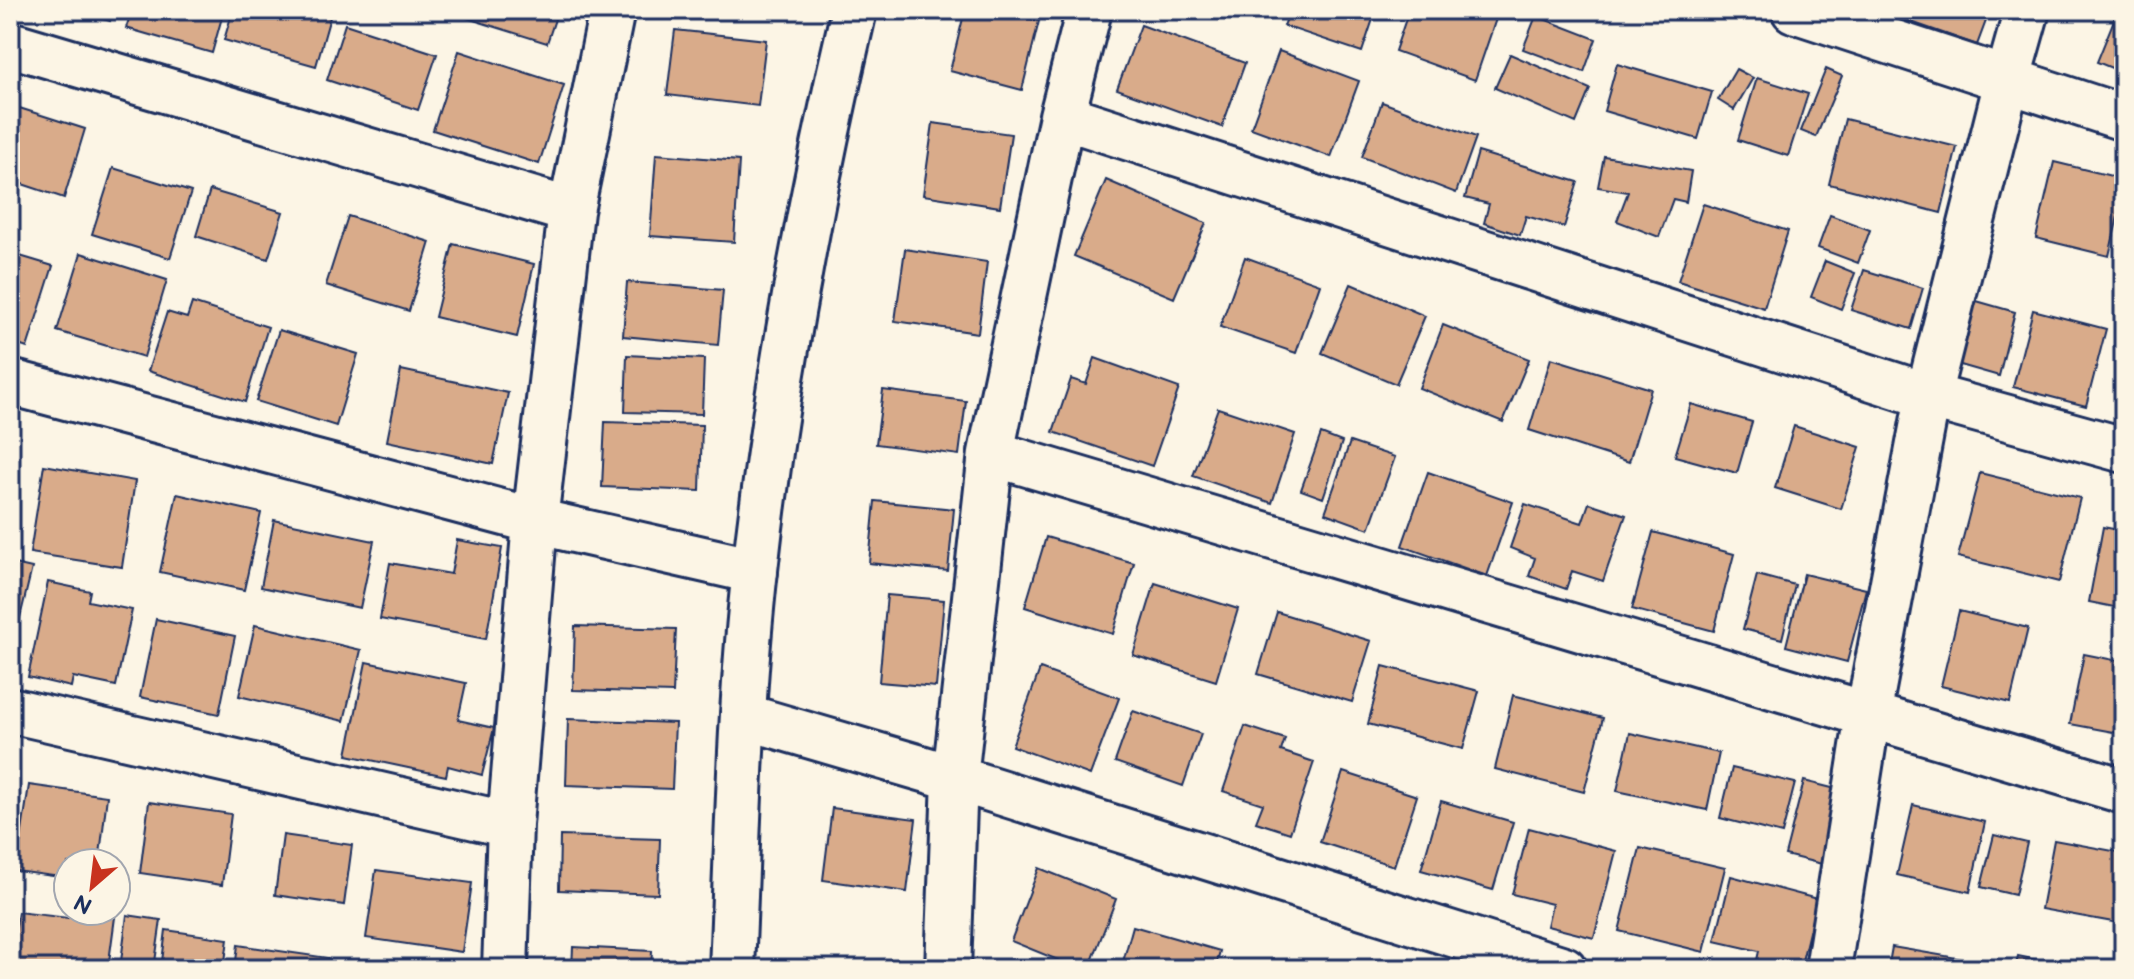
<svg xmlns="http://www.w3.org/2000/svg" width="2134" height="979" viewBox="0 0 2134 979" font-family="'Balsamiq Sans',sans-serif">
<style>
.building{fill:#d9ab8a;stroke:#1b2f5e;stroke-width:2}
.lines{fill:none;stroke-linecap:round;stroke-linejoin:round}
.street-casing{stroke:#1b2f5e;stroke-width:50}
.secondary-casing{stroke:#1b2f5e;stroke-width:50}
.street{stroke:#fcf5e5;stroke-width:44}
.secondary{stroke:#fcf5e5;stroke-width:44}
</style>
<rect width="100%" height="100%" fill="#fcf5e5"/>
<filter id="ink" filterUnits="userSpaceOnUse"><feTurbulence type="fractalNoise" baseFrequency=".0125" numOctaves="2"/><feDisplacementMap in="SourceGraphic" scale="16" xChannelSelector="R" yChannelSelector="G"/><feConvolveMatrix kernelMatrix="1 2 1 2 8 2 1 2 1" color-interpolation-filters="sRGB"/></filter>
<g filter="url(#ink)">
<path class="building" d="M72,10h41l-3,11z
M132,10h92l-12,43 -86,-25z
M233,10h99l-16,56 -92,-26z
M469,10h89l-11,33 -80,-25z
M965,10h32l42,11 -17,69 -72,-19z
M1290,10h86l-14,42 -78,-26z
M1409,10h90l-24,70 -80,-29z
M1900,10h90l-13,35 -80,-28z
M2118,10h6v63l-27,-11z
M1536,16l60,23 -12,33 -61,-23z
M345,24l92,30 -19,56 -91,-30z
M1141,25l104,38 -23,64 -105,-38z
M675,30l91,10 -8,66 -91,-11z
M459,51l105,34 -25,79 -106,-34z
M1279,51l80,30 -28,76 -80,-29z
M1510,54l80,35 -14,34 -81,-35z
M1617,64l95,28 -14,47 -94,-28z
M1736,69l17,9 -19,32 -16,-10z
M1826,69l16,7 -26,61 -15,-6z
M1757,78l51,16 -20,62 -50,-16z
M1382,102l94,35 -20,56 -94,-36z
M10,105l75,24 -21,69 -54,-18z
M1845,119l112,28 -16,66 -112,-29z
M933,123l78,11 -11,73 -77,-12z
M1478,152l100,30 -14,45 -38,-11 -6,19 -36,-12 5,-19 -24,-6z
M656,154l83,7 -5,81 -84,-6z
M1604,156l87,15 -5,31 -13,-3 -14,38 -42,-16 11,-29 -30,-5z
M2054,162l70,17v11l-15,66 -73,-18z
M113,168l78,24 -21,66 -78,-24z
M1106,180l100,43 -32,75 -100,-42z
M210,190l73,22 -15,47 -72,-23z
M1703,204l85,27 -24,77 -86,-27z
M1830,215l40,15 -12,33 -40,-15z
M348,216l82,26 -21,69 -83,-26z
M453,244l81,20 -17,73 -82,-20z
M905,249l82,13 -9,71 -83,-12z
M10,253l43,13 -26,82 -17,-6z
M81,253l86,27 -23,77 -87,-26z
M1245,257l75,27 -24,69 -76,-26z
M1825,261l30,12 -14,36 -30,-12z
M1864,270l59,18 -12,41 -60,-19z
M627,282l96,8 -5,55 -95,-9z
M1351,284l74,32 -29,68 -74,-31z
M1973,300l42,12 -16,64 -42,-12z
M192,303l76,24 -23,75 -97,-31 19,-59 20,6z
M2033,310l73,19 -20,77 -73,-19z
M1443,325l86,34 -26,63 -84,-34z
M279,330l79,24 -22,72 -80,-25z
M627,355l77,4 -2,55 -77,-2z
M1095,358l84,30 -27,78 -99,-34 18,-53 15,5z
M1551,358l100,31 -22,73 -100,-32z
M401,370l107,23 -15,71 -106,-23z
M883,390l83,11 -7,54 -83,-11z
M1691,404l61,18 -15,51 -62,-17z
M1218,408l77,26 -23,69 -79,-27z
M605,422l97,3 -2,66 -98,-4z
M1794,426l66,21 -19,62 -66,-21z
M1321,434l21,8 -19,56 -22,-8z
M1350,442l45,15 -26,72 -44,-16z
M10,456l8,2 -8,34z
M44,465l91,16 -13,86 -92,-14z
M1428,472l85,30 -26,74 -85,-30z
M1980,473l100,25 -21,84 -101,-25z
M177,494l84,19 -17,77 -84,-18z
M875,501l79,8 -6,62 -79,-8z
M1589,503l37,12 -23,66 -31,-10 -6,18 -37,-13 6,-18 -25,-10 15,-44 57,19z
M274,520l100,21 -14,67 -99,-21z
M2103,527l21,4v78l-35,-7z
M1653,532l81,22 -20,77 -82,-22z
M1046,537l88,26 -21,71 -88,-27z
M457,540l45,8 -16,91 -106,-20 10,-56 61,11z
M10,563l22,5 -22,91z
M1804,574l62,15 -19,73 -61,-16z
M1757,575l38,10 -13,54 -39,-10z
M48,582l42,9 -2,10 44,9 -16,76 -43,-9 -2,10 -43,-10z
M1155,583l83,26 -22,72 -83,-26z
M887,595l57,5 -8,87 -57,-5z
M1959,611l69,17 -18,75 -69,-17z
M1277,612l94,29 -19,61 -94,-28z
M156,619l79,17 -16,78 -79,-17z
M255,625l106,25 -17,71 -105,-25z
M575,626l101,3 -3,64 -100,-3z
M2084,654l40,8v72l-54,-10z
M366,662l100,21 -8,37 36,8 -12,47 -34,-9 -2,10 -99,-21z
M1383,666l96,25 -16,58 -95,-25z
M1040,669l79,29 -29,77 -78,-29z
M1513,695l90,23 -19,74 -89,-23z
M1133,711l68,23 -18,52 -68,-24z
M568,719l107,4 -3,66 -106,-4z
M1245,726l40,13 -4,12 33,11 -24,71 -34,-11 7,-18 -40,-13z
M1630,733l89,20 -12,57 -90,-19z
M1732,768l63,15 -13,51 -62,-16z
M1343,772l74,24 -23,70 -74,-24z
M1804,781l40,10 -18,74 -41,-10z
M29,785l78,11 -8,67h-31v15l-52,-7z
M1441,801l72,21 -20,68 -72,-20z
M149,802l82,12 -9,71 -82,-12z
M1913,805l72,17 -15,70 -73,-17z
M832,808l84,11 -9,73 -84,-12z
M1529,828l87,23 -22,87 -47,-12 5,-22 -40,-10z
M283,835l69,10 -8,60 -69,-10z
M1994,835l33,8 -12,52 -34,-8z
M560,836l100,3 -2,55 -99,-4z
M2054,840l70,13v71l-83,-15z
M1640,848l85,20 -21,84 -85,-21z
M1039,868l77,31 -27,70h-9l-69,-28z
M376,870l96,13 -10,69 -96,-14z
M1731,876l86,23 -17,70h-45l4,-18 -44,-10z
M69,911l46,6 -7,52h-97l7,-57 50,6z
M127,915l34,5 -7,49h-34z
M1133,926l87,25 -5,18h-94z
M166,930l62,9 -4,30h-63z
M238,945l90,13 -2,11h-91z
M573,947l79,4 -1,18h-79z
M1892,947l77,13 -1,9h-80z
M2018,956l63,13h-66z
M844,964l75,2v3h-75z"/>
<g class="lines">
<defs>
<path id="street" d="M1794,10l330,108
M10,44l561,167
M1062,116l866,280 196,54
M10,382l525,139 220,50
M991,453l1133,338
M10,710l500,115
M743,716l212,62 609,191
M505,969l5,-144 25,-304 36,-310 41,-201
M948,969l7,-191 36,-325 71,-337 27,-106
M1828,969l40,-254 60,-319 79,-315 20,-71"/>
<path id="secondary" d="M732,969c6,-133 8,-267 23,-399 21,-188 56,-376 99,-560"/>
</defs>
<use href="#street" class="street-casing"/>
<use href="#secondary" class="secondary-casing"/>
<use href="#street" class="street"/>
<use href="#secondary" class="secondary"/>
</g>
</g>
<rect width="2134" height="979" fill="none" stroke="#fcf5e5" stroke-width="40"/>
<rect x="20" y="20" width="2094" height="939" fill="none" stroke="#1b2f5e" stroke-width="3" filter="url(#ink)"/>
<g transform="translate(92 887) rotate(208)"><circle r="38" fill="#fcf5e5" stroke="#a2a6af" stroke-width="2"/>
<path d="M0-6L14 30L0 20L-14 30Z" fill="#c8321e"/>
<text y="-12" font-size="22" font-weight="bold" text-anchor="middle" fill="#1b2f5e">N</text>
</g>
</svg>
